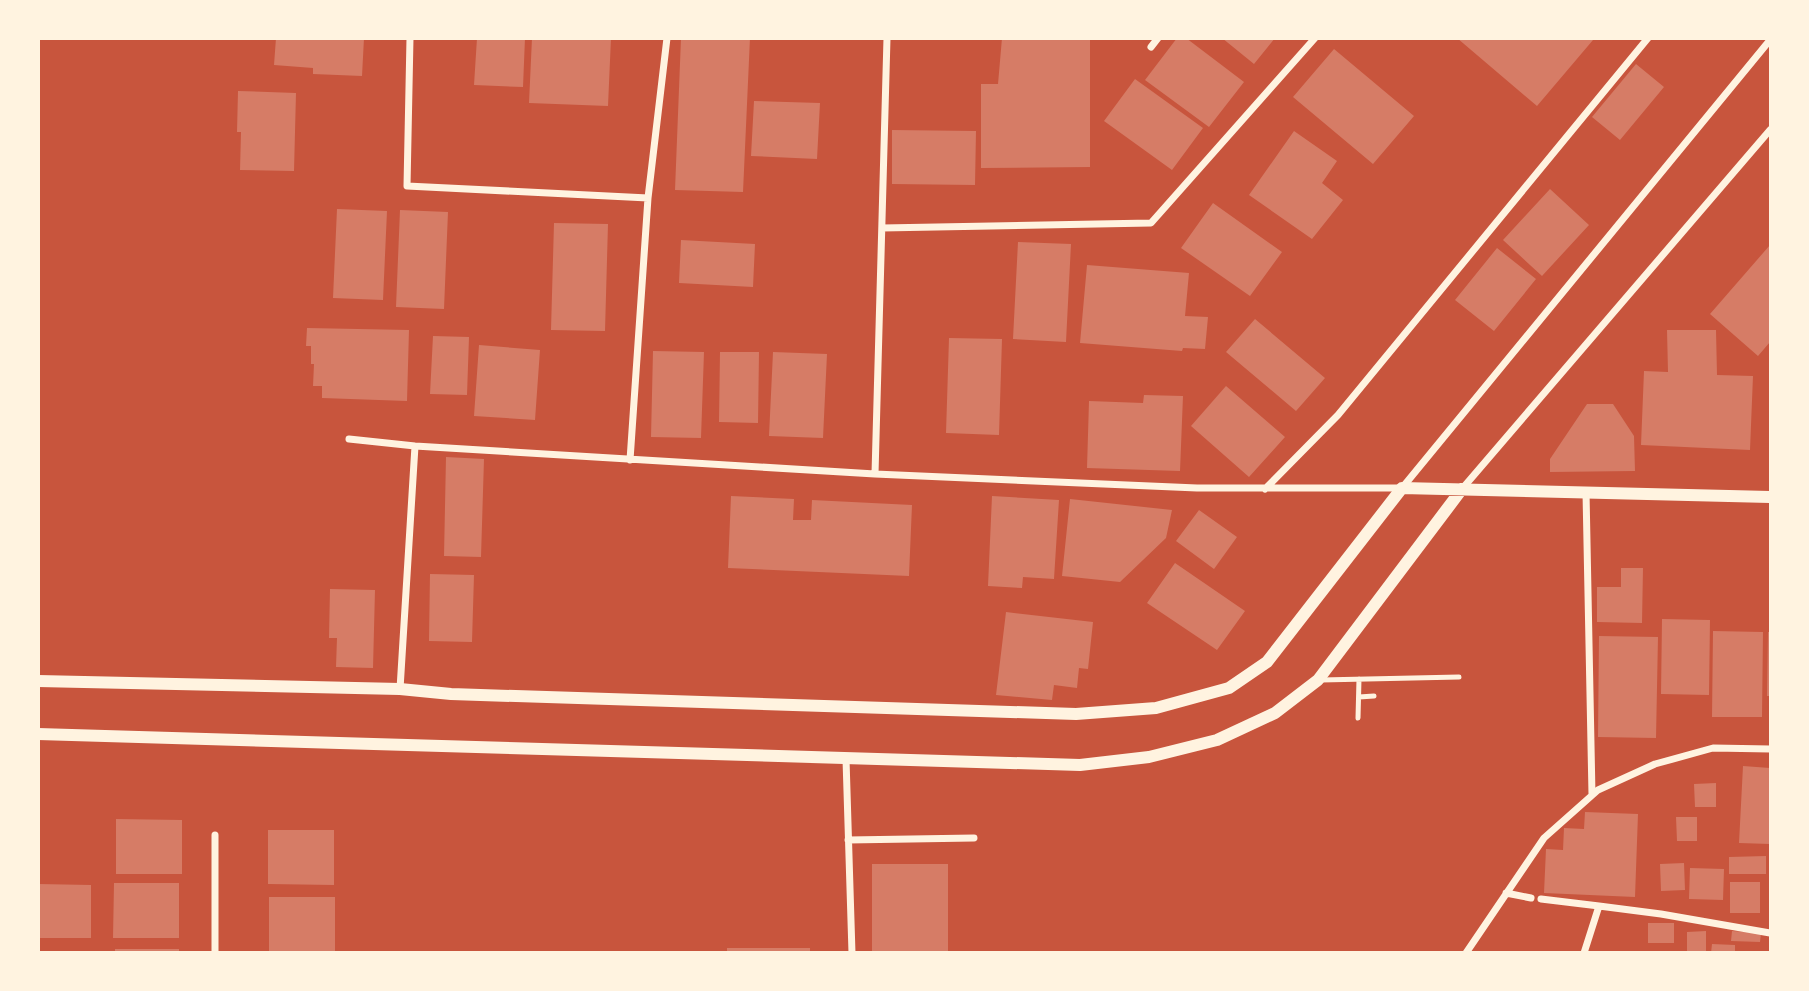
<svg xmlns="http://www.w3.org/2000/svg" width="1809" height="991" viewBox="0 0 1809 991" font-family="'Fira Sans',sans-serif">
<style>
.building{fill:#d67c66}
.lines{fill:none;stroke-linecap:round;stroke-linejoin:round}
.service{stroke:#fff3e0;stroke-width:5}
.minor{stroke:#fff3e0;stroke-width:7}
.tertiary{stroke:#fff3e0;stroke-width:12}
</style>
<rect width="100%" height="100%" fill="#c8553d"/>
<path class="building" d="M276,38h88l-2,38 -49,-2v-6l-39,-3z
M477,38h48l-2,49 -49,-2z
M532,38h79l-3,68 -79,-3z
M681,38h69l-7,154 -68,-2z
M1002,38l88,2v127l-109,1v-84h17z
M1177,38h9l58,44 -35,45 -64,-47z
M1222,38h53l-21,26z
M1457,38h134l2,2 -56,66z
M1334,49l80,67 -41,48 -80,-67z
M1636,64l28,23 -44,53 -28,-23z
M1135,79l68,49 -31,42 -68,-49z
M238,91l58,2 -2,78 -54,-1 1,-38h-4z
M754,101l66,2 -3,56 -66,-3z
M892,130l84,1 -1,54 -83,-1z
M1294,131l43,30 -15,22 21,17 -31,39 -63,-44z
M1550,189l39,36 -47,51 -39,-36z
M1213,203l69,49 -32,44 -69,-48z
M337,209l50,2 -4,89 -50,-2z
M400,210l48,2 -4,97 -48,-2z
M554,223l54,1 -3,107 -54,-1z
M681,240l74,4 -2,43 -74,-4z
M1018,242l53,2 -5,98 -53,-3z
M1770,245v97l-12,14 -48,-42z
M1497,248l39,31 -42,52 -39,-31z
M1087,265l102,8 -4,43 23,1 -3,32 -22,-1 -1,3 -102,-8z
M1255,319l70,59 -29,33 -70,-59z
M307,328l102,2 -2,71 -85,-3v-12h-9l1,-22h-3v-18h-5z
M1667,330h49l1,45 36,1 -3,74 -109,-5 3,-74 24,1z
M433,336l36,1 -2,58 -37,-1z
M949,338l53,1 -3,96 -53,-2z
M479,345l61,5 -5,70 -61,-4z
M653,351l51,1 -3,86 -50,-1z
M720,352h39l-1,71 -39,-1z
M773,352l54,2 -4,84 -54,-2z
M1226,386l59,51 -36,40 -58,-51z
M1144,395l39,1 -3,75 -93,-3 2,-67 54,2z
M1587,404h26l21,32 1,35 -85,1v-13z
M446,457l38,2 -3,98 -37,-1z
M731,496l63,3 -1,21h18l1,-20 100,5 -3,71 -181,-8z
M992,496l67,4 -5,79 -31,-2 -1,11 -34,-2z
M1070,499l102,11 -6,28 -46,44 -58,-6z
M1199,510l38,27 -23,32 -38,-28z
M1175,563l70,48 -28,39 -70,-47z
M1621,568h22l-1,55 -45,-1v-35h24z
M430,574l44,1 -2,67 -43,-1z
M330,589l45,1 -2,78 -37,-1 1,-29h-8z
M1006,612l87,10 -5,47 -9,-1 -2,20 -23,-3 -2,15 -56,-5z
M1662,619l48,1 -1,75 -48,-1z
M1713,631l50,1 -1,85h-50z
M1768,632h2v64h-3z
M1599,636l59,1 -2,101 -58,-1z
M1743,766l27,2v76l-31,-1z
M1716,783v24h-21l-1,-23z
M1585,812l53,2 -3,83 -91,-4 2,-44 17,1 1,-22 20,1z
M1676,817h21v24h-20z
M116,819l66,1v54h-66z
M268,830h66v55l-66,-1z
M1766,856v18h-37v-17z
M1684,863l1,27 -24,1 -1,-27z
M872,864h76v89h-76z
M1690,868l34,1 -1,31 -34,-1z
M1730,882h30v31h-30z
M114,883h65v55h-66z
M38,884l53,1v53h-53z
M269,897h66v55l-66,-1z
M1648,923h26v20h-26z
M1706,931v22h-19v-21z
M1732,931l29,2 -1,9 -29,-1z
M1712,944l23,1v8h-24z
M727,948h83v5h-83z
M115,949h64v4h-64z"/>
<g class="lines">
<path class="service" d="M1321,680l138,-3
M1359,697l15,-1
M1358,718l1,-39"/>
<path class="minor" d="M410,38l-3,148 241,12
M1151,47l7,-9
M882,228l269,-5 164,-185
M349,439l66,7 460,28 322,14h205l368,-448
M630,460l18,-262 19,-160
M875,474l12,-436
M1265,489l73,-74 310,-377
M1462,489l308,-359
M1586,492l6,303
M400,689l15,-243
M846,759l6,194
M215,835v118
M848,840l126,-2
M1506,893l25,5
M1541,899l58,7
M1466,953l78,-115 54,-48 57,-26 58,-16 57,1
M1584,953l15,-47 62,8 109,19"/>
<path class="tertiary" d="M38,681l362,8 51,5 625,20 80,-6 73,-20 38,-26 135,-174 368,9
M38,734l1042,31 69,-8 68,-17 58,-27 43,-33 144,-191"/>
</g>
<rect width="1809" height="991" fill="none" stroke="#fff3e0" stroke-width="80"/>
</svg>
